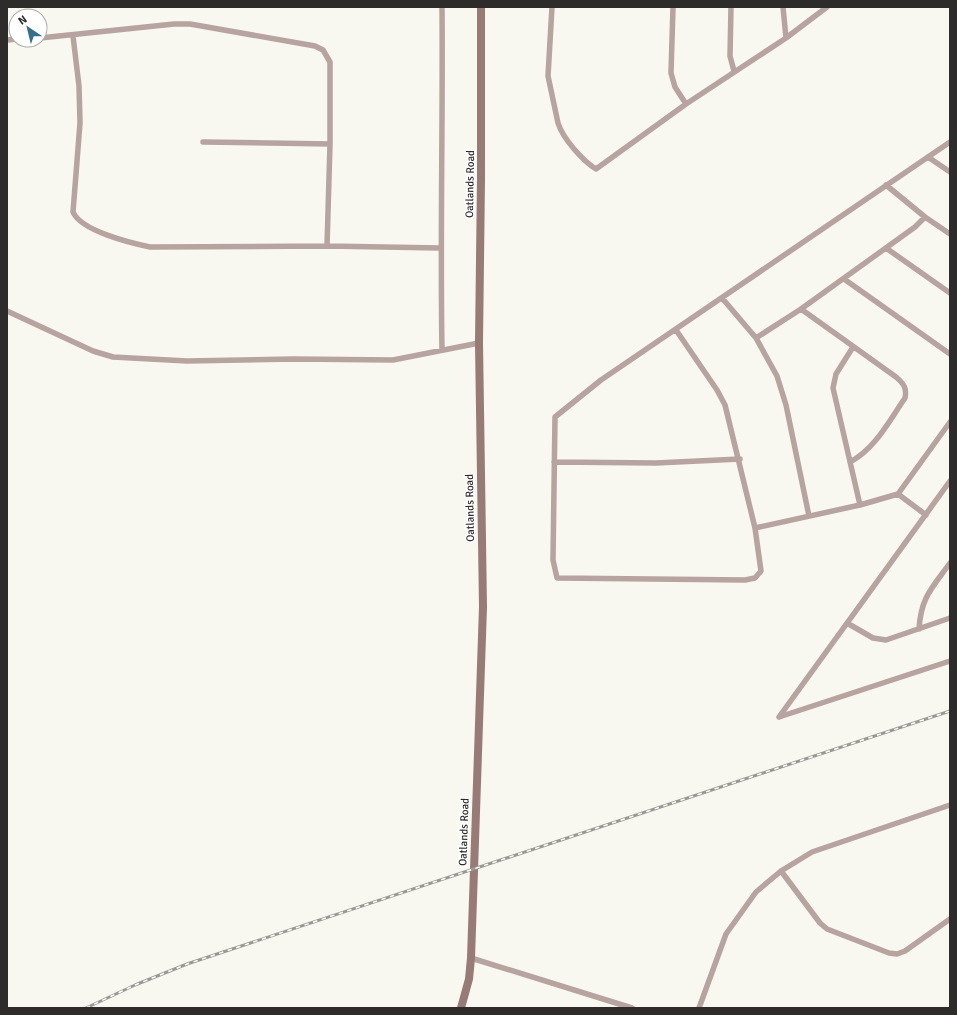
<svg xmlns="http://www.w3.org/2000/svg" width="957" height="1015" viewBox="0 0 957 1015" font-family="Signika,sans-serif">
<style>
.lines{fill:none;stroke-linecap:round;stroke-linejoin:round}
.street{stroke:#b7a3a0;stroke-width:5.5}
.secondary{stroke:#987a76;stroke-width:8}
.rail-casing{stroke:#999893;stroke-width:3}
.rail{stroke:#fff;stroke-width:1.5;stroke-dasharray:4.5;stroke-linecap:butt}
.labels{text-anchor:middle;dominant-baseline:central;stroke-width:3;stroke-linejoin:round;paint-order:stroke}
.street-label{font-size:11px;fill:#2d2c2a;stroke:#fff}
</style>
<rect width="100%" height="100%" fill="#f8f7f0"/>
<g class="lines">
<path class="street" d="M442,7c1,114 -2,228 0,343
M552,7l-4,69 10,47c5,16 25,38 38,46l90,-65 100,-66 41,-31
M673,7l-2,66 4,14 11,17
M731,7l-1,49 4,15
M783,7l3,31
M73,36l6,50 1,37 -7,89c8,19 58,31 77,35l177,-1 113,2
M40,38l134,-14h16l125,22 8,4 7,12v82l-3,102
M7,40l9,-1
M203,142l127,2
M928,157l22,15
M886,185l39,32 25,17
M886,248l64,45
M844,279l106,75
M722,298l34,40 45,-29 114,-82 10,-10
M801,309l95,68c8,7 11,11 9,21 -16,23 -30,51 -55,64
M7,311l86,40 20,6 74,4 106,-2 100,1 86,-17
M676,330l41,60 8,15 30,123 6,43 -6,7 -10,2 -188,-2 -4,-18 2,-143 46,-37 349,-238
M756,338l21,38 9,29 23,111
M853,347l-17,27 -3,14 27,117
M554,462l102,1 84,-4
M898,494l28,21
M755,528l105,-23 38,-11 52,-72
M847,623l26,15 13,2 64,-22
M919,629c2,-32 13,-41 31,-66
M779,717l171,-236
M779,717l171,-56
M781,871l39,52 7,6 62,24 8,1 8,-3 45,-32
M471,958l161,50
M699,1008l27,-74 30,-42 25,-21 31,-19 138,-47"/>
<path class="secondary" d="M461,1008l8,-29 2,-21 12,-351 -4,-264 2,-164v-172"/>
<defs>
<path id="rail" d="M86,1008l49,-23 52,-21 763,-253"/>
</defs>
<use href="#rail" class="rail-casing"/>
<use href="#rail" class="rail"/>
</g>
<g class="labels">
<g class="street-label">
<text transform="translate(470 184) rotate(-89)">Oatlands Road</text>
<text transform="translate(470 508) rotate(-91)">Oatlands Road</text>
<text transform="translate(464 832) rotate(-88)">Oatlands Road</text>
</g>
</g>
<rect width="957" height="1015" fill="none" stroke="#2d2c2a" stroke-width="16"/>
<g transform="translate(28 28) rotate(325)"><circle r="19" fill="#ffffff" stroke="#ababaa"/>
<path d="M0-3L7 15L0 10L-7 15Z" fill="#376e89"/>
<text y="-6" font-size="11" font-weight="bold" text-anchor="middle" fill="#2d2c2a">N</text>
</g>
</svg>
